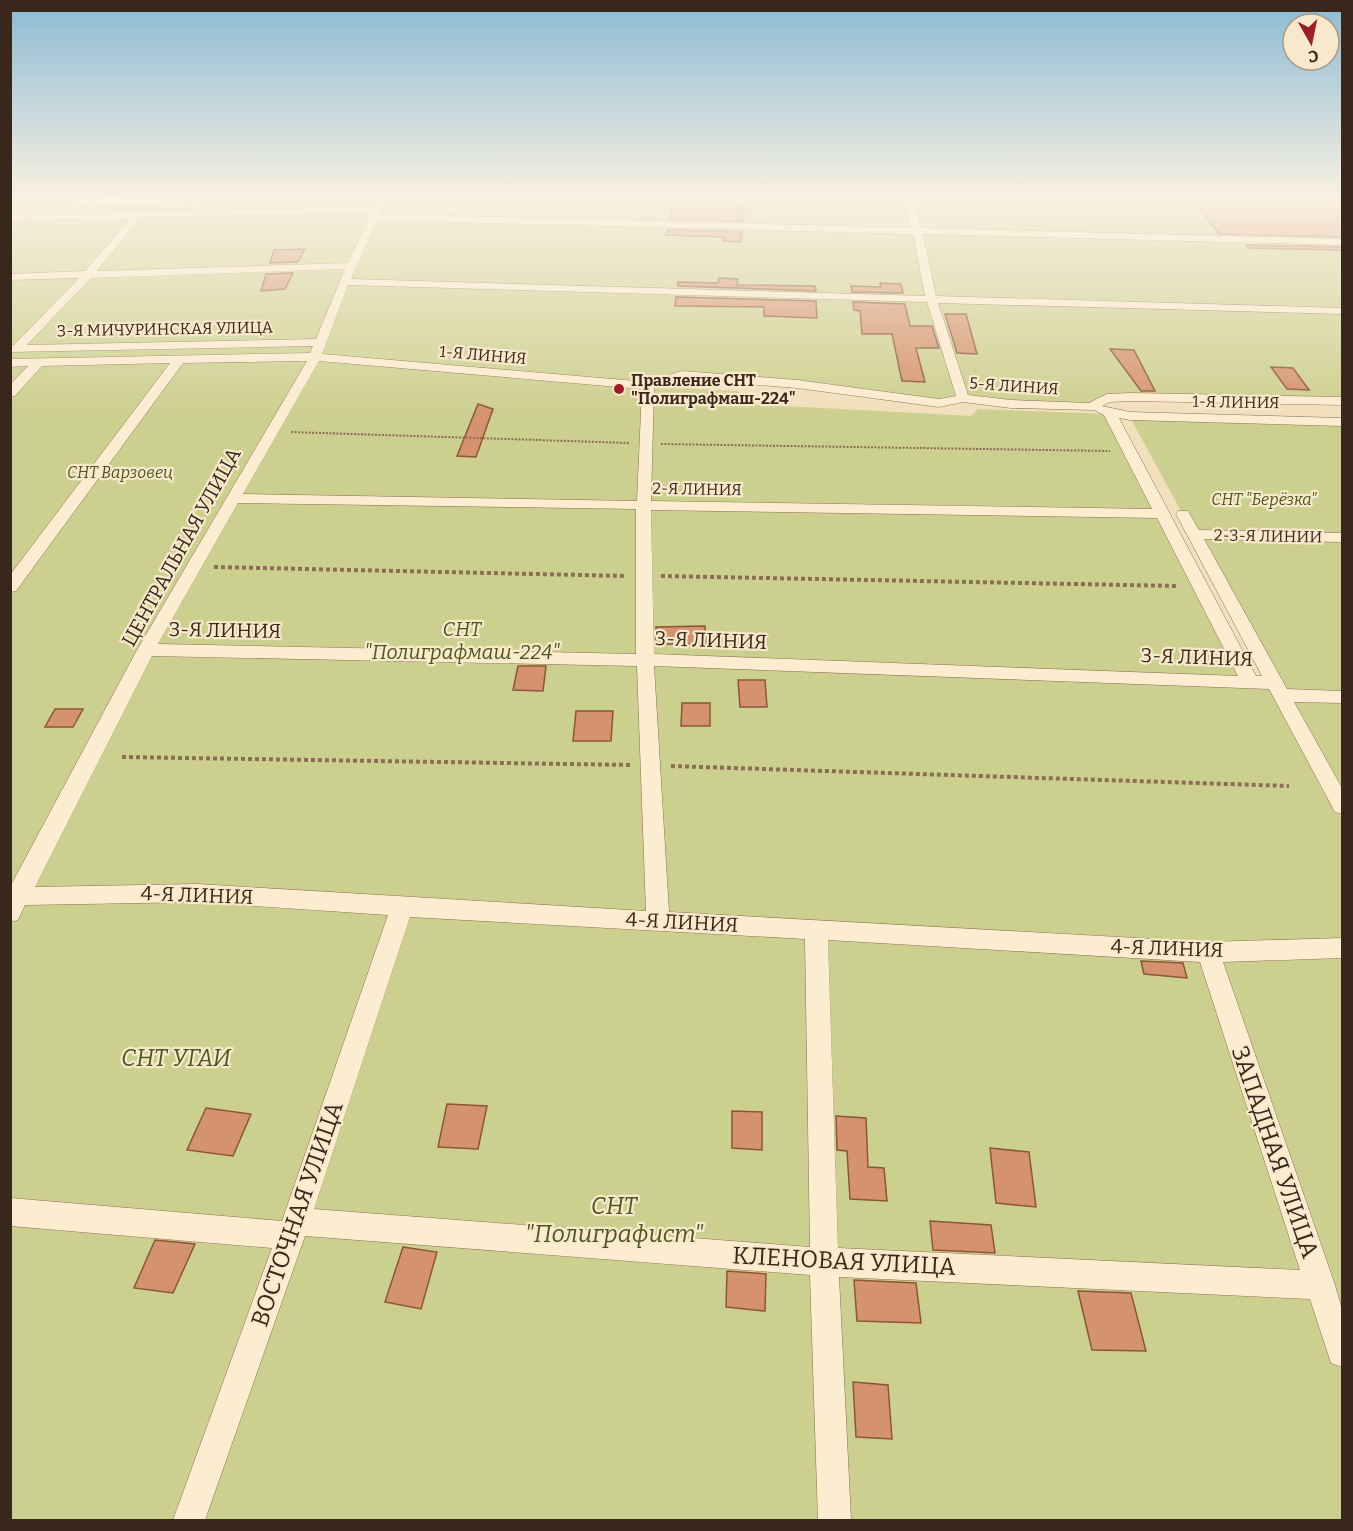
<svg xmlns="http://www.w3.org/2000/svg" width="1353" height="1531" viewBox="0 0 1353 1531" font-family="Bitter,serif">
<style>
.green{fill:#ccd08f}
.building{fill:#d4936e;stroke:#8c5538;stroke-width:1.5}
.lines{fill:none;stroke-linecap:round;stroke-linejoin:round}
.minor-casing{stroke:#8b6e54;stroke-width:1}
.path-far1{stroke:#8b6e54;stroke-width:2;stroke-dasharray:2 1.5;stroke-linecap:butt}
.path{stroke:#8b6e54;stroke-width:4;stroke-dasharray:4 3;stroke-linecap:butt}
.minor{fill:#fcecd0;fill-rule:evenodd}
.poi-dot{fill:#9f1e26;stroke:#f8e9cc;stroke-width:2}
.labels{text-anchor:middle;dominant-baseline:central;stroke-width:4.5;stroke-linejoin:round;paint-order:stroke}
.far-street-label{font-size:16px;fill:#38271a;stroke:#f8e9cc}
.far-poi-label{font-size:16px;font-weight:bold;fill:#38271a;stroke:#f8e9cc;text-anchor:start}
.far-park-label{font-size:16px;font-style:italic;fill:#4c571f;stroke:#f8e9cc}
.street-label{font-size:20px;fill:#38271a;stroke:#f8e9cc}
.park-label{font-size:20px;font-style:italic;fill:#4c571f;stroke:#f8e9cc}
.near-park-label{font-size:24px;font-style:italic;fill:#4c571f;stroke:#f8e9cc}
.near-street-label{font-size:24px;fill:#38271a;stroke:#f8e9cc}
</style>
<rect width="100%" height="100%" fill="#f2dfbc"/>
<path class="green" d="M10,199h1332v202l-235,-3 -13,7 -120,-6 -29,3 -263,-27 -32,11 88,5 9,13 224,12 7,-7 132,5 138,268 27,2 -144,-265 5,-2 206,5v1098h-1331z"/>
<path class="building" d="M673,199h72l-2,22 -74,-2z
M1253,199h89v38l-123,-3 -24,-33 61,2z
M667,230l75,2 -1,10 -18,-1 1,-4 -58,-2z
M1246,245l96,2v3l-93,-2z
M305,249l-7,13 -28,1 4,-13z
M293,273l-8,16 -24,2 5,-17z
M719,278l19,1 -1,6 78,1 1,5 -138,-5v-4l40,1z
M880,283l21,1 2,9 -51,-1 -1,-6 30,1z
M676,297l140,4 1,17 -53,-2v-9l-89,-1z
M853,302l52,2 5,22h22l7,22h-23l9,34 -23,-1 -10,-47h-30l-2,-23 -6,-1z
M945,314h21l11,40 -20,-1z
M1110,349l24,1 21,41h-14z
M1271,367l22,1 16,22 -22,-1z
M478,404l15,5 -17,48 -19,-1z
M705,626l1,18h-50v-17z
M518,666h28l-3,25 -30,-1z
M738,680h27l2,27h-27z
M682,703h28v23h-29z
M55,709h28l-10,18h-28z
M576,711h37l-2,30h-38z
M1141,961l42,2 4,15 -43,-4z
M447,1104l40,2 -9,43 -40,-2z
M206,1108l45,6 -18,42 -46,-6z
M732,1111l30,1v38l-30,-2z
M836,1116l30,2 2,49 16,1 3,33 -37,-2 -3,-48 -10,-1z
M990,1148l39,4 7,55 -40,-4z
M930,1221l61,4 4,28 -62,-3z
M155,1240l40,4 -22,49 -39,-5z
M403,1247l34,5 -16,57 -36,-7z
M727,1271l39,3 -1,37 -39,-4z
M854,1280l62,3 5,40 -64,-2z
M1078,1291l53,2 15,58 -54,-1z
M853,1382l35,3 4,54 -36,-2z"/>
<g class="lines">
<defs>
<path id="minor" d="M120,199h111l-5,3 -150,4 -5,-3 5,-3z
M377,199h10l-7,15 531,14 -6,-29h10l6,29 421,11v6l-419,-11 13,62 406,12v6l-404,-11 30,92 43,5 78,3 18,-9 25,-1 210,4v8l-210,-4 -22,1 -8,4 28,6 212,6v8l-212,-6 -11,-2 137,258h6l-86,-162 2,-3h10l11,19 143,3v9l-138,-3 83,150 55,2v12l-48,-1 48,86v26l-7,-2 -66,-123 -615,-23 15,246 539,30 134,-4v20l-119,4 112,323 7,25v57l-11,-4 -21,-64 -471,-22 12,243h-33l-8,-245 -505,-39 -100,284h-32l99,-272 -262,-22v-28l272,23 106,-306 -191,-13 -172,3 -7,15 -8,2v-35l127,-237 170,-289 -124,2 -167,228 -6,1v-17l160,-212 -128,3 -27,30 -5,1v-12l18,-19 -18,1v-8l300,-6 3,-7 -303,6v-6l4,-1 65,-67 -69,2v-6l75,-3 46,-53 -121,2v-6l364,-7zM371,213l-23,50 -251,8 44,-54zM377,220l536,14 12,62 -574,-17zM345,269l-29,70 -289,6 64,-67zM348,285l579,17 29,94 -17,3 -142,-19 -115,-9 -35,11 -325,-28zM319,361l323,28 -5,112 -394,-7zM683,379l114,9 142,19 24,-5 48,6 83,2 10,5 48,94 -501,-8 3,-113zM238,503l398,6v145l-478,-10zM651,510l506,8 81,158 -584,-22zM152,656l485,10 9,245 -449,-27 -162,3zM410,917l395,22 5,308 -496,-38zM828,940l372,22 100,308 -462,-22z"/>
</defs>
<use href="#minor" class="minor-casing"/>
<path class="path-far1" d="M291,432l339,11
M661,444l449,7"/>
<path class="path" d="M214,567l413,9
M661,576l517,10
M122,757l509,8
M671,766l618,20"/>
<use href="#minor" class="minor"/>
</g>
<linearGradient id="sky" x2="0" y2="1"><stop stop-color="#8bbad4"/><stop offset="0.48" stop-color="#f9f1e1"/><stop offset="1" stop-color="#f9f1e1" stop-opacity="0"/></linearGradient>
<rect width="1353" height="413" fill="url(#sky)"/>
<circle class="poi-dot" cx="619" cy="389" r="6"/>
<g class="labels">
<g class="far-street-label">
<text transform="translate(165 329) rotate(-1)">3-Я МИЧУРИНСКАЯ УЛИЦА</text>
<text transform="translate(483 355) rotate(5)">1-Я ЛИНИЯ</text>
<text transform="translate(1014 386) rotate(4)">5-Я ЛИНИЯ</text>
<text transform="translate(1236 402) rotate(1)">1-Я ЛИНИЯ</text>
<text transform="translate(697 489) rotate(1)">2-Я ЛИНИЯ</text>
<text transform="translate(1268 536) rotate(1)">2-3-Я ЛИНИИ</text>
</g>
<g class="far-poi-label">
<text x="631" y="380">Правление СНТ<tspan x="631" dy="18">"Полиграфмаш-224"</tspan></text>
</g>
<g class="far-park-label">
<text x="120" y="472">СНТ Варзовец</text>
<text x="1264" y="499">СНТ "Берёзка"</text>
</g>
<g class="street-label">
<text transform="translate(181 547) rotate(-61)">ЦЕНТРАЛЬНАЯ УЛИЦА</text>
<text transform="translate(225 630) rotate(1)">3-Я ЛИНИЯ</text>
<text transform="translate(711 640) rotate(2)">3-Я ЛИНИЯ</text>
<text transform="translate(1197 657) rotate(2)">3-Я ЛИНИЯ</text>
<text transform="translate(197 895) rotate(2)">4-Я ЛИНИЯ</text>
<text transform="translate(682 922) rotate(3)">4-Я ЛИНИЯ</text>
<text transform="translate(1167 948) rotate(2)">4-Я ЛИНИЯ</text>
</g>
<g class="park-label">
<text x="462" y="629">СНТ<tspan x="462" dy="23">"Полиграфмаш-224"</tspan></text>
</g>
<g class="near-park-label">
<text x="176" y="1058">СНТ УГАИ</text>
<text x="614" y="1206">СНТ<tspan x="614" dy="28">"Полиграфист"</tspan></text>
</g>
<g class="near-street-label">
<text transform="translate(1275 1152) rotate(71)">ЗАПАДНАЯ УЛИЦА</text>
<text transform="translate(297 1214) rotate(-71)">ВОСТОЧНАЯ УЛИЦА</text>
<text transform="translate(844 1261) rotate(3)">КЛЕНОВАЯ УЛИЦА</text>
</g>
</g>
<rect width="1353" height="1531" fill="none" stroke="#38271a" stroke-width="24"/>
<g transform="translate(1311 42) rotate(171)"><circle r="28" fill="#f8e9cc" stroke="#ab9b85" stroke-width="1.5"/>
<path d="M0-4.5L10 22L0 15L-10 22Z" fill="#9f1e26"/>
<text y="-9" font-size="16" font-weight="bold" text-anchor="middle" fill="#38271a">С</text>
</g>
</svg>
